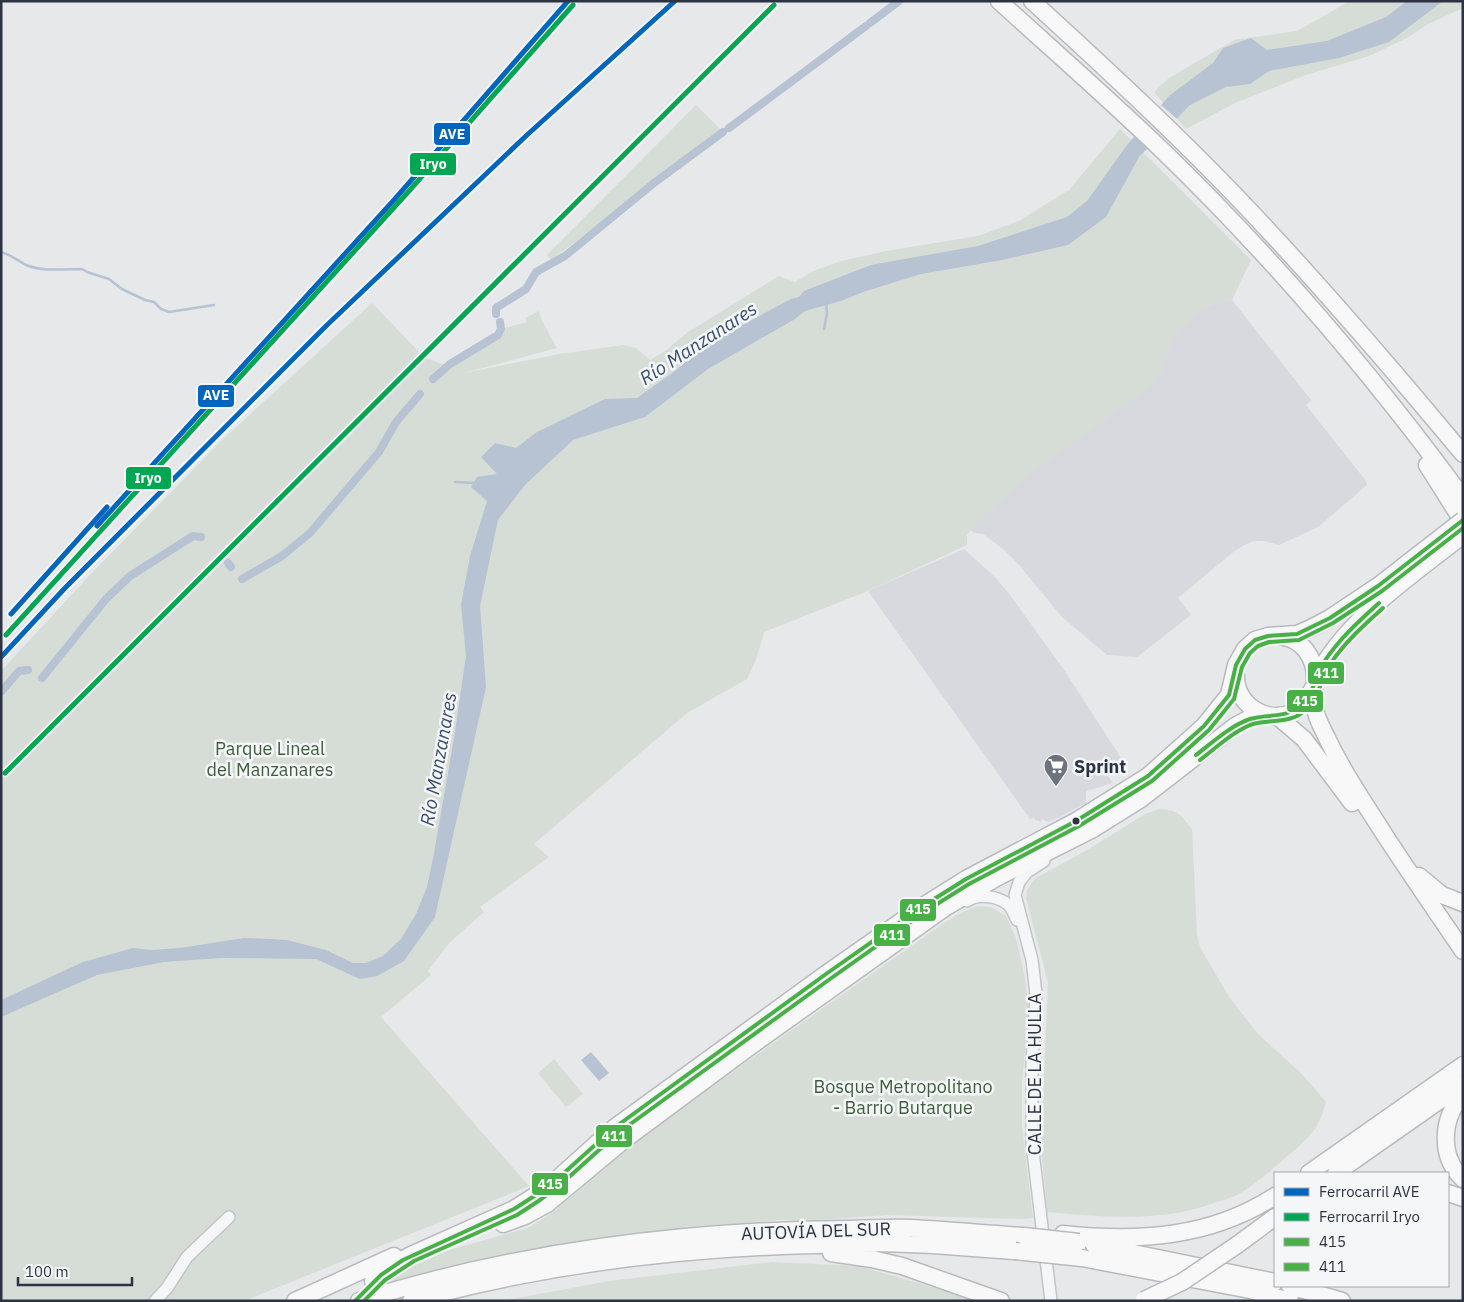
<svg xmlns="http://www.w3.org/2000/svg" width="1464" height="1302" viewBox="0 0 1464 1302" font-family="'IBM Plex Sans',sans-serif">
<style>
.built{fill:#d7d9de}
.green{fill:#d6ddd7}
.water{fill:#b7c2d2}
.pier{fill:#e6e8ea}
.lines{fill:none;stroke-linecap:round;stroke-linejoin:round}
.stream{stroke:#b7c2d2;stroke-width:2.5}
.canal{stroke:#b7c2d2;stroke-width:8}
.minor-casing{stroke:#c3c4c7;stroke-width:14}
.highway-casing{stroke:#b8babe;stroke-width:19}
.minor{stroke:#f5f6f7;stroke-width:11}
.highway{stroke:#f8f8f8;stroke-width:16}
.highway-bridge-casing{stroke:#b8babe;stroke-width:19;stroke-linecap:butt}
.highway-bridge{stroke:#f8f8f8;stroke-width:16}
.bus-1-casing{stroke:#f4f6f8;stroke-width:8}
.bus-2-casing{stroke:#f4f6f8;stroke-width:8}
.bus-1{stroke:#49b047;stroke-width:4}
.bus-2{stroke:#49b047;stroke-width:4}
.rail-1-casing{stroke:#f4f6f8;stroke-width:9}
.rail-2-casing{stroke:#f4f6f8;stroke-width:9}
.rail-1{stroke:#0065bd;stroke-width:5}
.rail-2{stroke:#00a651;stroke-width:5}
.bus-dot{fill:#2d3342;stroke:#f4f6f8;stroke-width:2}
.labels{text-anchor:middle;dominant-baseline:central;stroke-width:5;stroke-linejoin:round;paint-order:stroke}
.park-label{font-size:18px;fill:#3f5d3c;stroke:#f4f6f8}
.poi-label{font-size:18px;font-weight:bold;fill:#2d3342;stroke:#f4f6f8;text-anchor:start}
.street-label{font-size:18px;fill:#2d3342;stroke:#f4f6f8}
.water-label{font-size:19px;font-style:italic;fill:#3b4f73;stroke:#f4f6f8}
.line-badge{stroke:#f4f6f8;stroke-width:2}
.badge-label{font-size:14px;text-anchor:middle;font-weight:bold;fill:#fff}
</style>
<rect width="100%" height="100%" fill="#e6e8ea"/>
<path class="built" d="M1232,300l79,100 -5,5 60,76 1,4 -49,42 -39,18 -15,-4h-10l-10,4 -12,8 -54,45 13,17 -54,42 -30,-2 -45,-38 -43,-52 -16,-16 -20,-15 -8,-1 -6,-4 203,-199 36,-25z
M964,549l32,29 14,17 54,75 61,94 -17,12 5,7 -27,8v12l-37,19 -7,-3 -1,3 -6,-2v-2l-5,1 -162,-228z"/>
<path class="green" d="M1350,1h113v7l-35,16 -21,14 -38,18 -63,19 -71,28 -49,26 -32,-37 15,-14 65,-38 63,-9z
M696,105l26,26 -171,129 -4,-5z
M1120,129l131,131 -19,40 -24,5 -34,30 -12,36 -11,16 -114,82 -55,49 -15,17v10l-99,46 -104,41 -8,28 -9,19 -60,34 -153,131 15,13 -69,50 4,5 -35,31 -21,28 3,4 -50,42 148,169 -285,115h-243v-630l88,-95 132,-135 151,-138 52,54 26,10 50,-29 5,-10 22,-6 -2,-4 14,-7 2,8 16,29 -93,25 95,-19 65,-9 12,3 14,12 15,-9 23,-19 91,-56 16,6 16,-10 30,-11 45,-10 92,-15 41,-15 50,-31z
M1159,809c22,2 20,5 33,20l5,106 3,12 29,50 29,37 44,40 24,28c-8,30 -19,37 -42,57 -14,13 -29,25 -45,35 -7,4 -15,6 -22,8 -55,21 -113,15 -170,10l-6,-66 7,-164 -22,-84 1,-8 7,-11 55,-30 56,-35z
M978,906l13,1 15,9 10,22 9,40 4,35 -7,68v47l11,90 -11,1 -134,-4 -71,5h-39l-87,8 -93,10 -103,19 -111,26 19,-14 28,-14 97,-27 25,-16 94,-80 297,-209 18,-11z
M554,1059l29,35 -17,13 -28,-34z
M772,1262l87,4 121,35h-479l108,-20z"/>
<path class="water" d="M1407,1h36l-54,41 -50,16 -70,13 -19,13 -24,3 -36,18 -51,52 -33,60 -38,28 -66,15 -81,14 -58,18 -22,9 -36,10 -10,8 -87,50 -63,48 -72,23 -48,45 -27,35 -18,86 6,81 -51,230 -31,44 -27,15 -17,3 -44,-20 -95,-1 -57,4 -67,13 -96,42v-17l82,-38 50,-14 19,2 28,-2 64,-10 27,1 16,1 39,10 27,13h13l17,-7 18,-17 15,-25 11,-27 7,-34 20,-115 12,-82 -5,-51 9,-49 17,-55 -16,-14 6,-10 20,-3 -16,-17 14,-14 21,5 21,-16 68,-33 32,-1 38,-27 35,-29 8,-2 19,-12 54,-29 8,-2 5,-6 67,-26 107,-19 89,-29 20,-16 40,-56 42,-49 44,-33 10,-15 28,-10 16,12 60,-9 59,-24z
M591,1052l18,21 -10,8 -18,-21z"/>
<path class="pier" d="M1161,105l16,14 -30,30 -13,-13z"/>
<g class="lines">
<path class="stream" d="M1,252c10,3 16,8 25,13 17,7 38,4 56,4l5,3 22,7 13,10 23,11 9,2 7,7 8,3 45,-7
M824,329l3,-16 -1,-10
M455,482l21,1"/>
<path class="canal" d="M870,23l29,-22
M729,128l137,-102
M496,314v-6l30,-19 10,-17 29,-16 89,-73 69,-51
M433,379l17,-15 48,-29 3,-6 -1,-7
M228,563l3,4
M242,579l40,-23 28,-23 69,-81 17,-30 24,-28
M42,678l64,-79 24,-23 63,-40 8,1
M1,692l18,-21 9,-1"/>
<defs>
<path id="minor" d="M1044,861l-17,11 -8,10 -4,13 17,65 4,34 -4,70v80l19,157
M967,901c12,-8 31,-5 42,4 3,4 6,10 8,15
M155,1301l12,-13 20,-31 42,-40"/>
<path id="highway" d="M999,1c55,50 111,99 165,151 109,106 209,223 299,346
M1032,1c80,73 160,147 234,227 68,73 133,149 197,226
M1427,465l36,57
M1283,637c19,2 32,21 32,41 0,8 -3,17 -1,26 1,11 7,22 12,32 17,36 39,68 60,101 25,38 51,76 77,114
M1236,675c-1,29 30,50 57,37 10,-5 15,-15 20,-24
M1315,679c32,-61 95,-102 148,-144
M1277,716l27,23 48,64
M1419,876l23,19 21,8
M1463,1095c-22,23 -24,62 0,84
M1309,1173l154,-108
M1336,1173l127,-89
M1448,1193l15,5
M503,1224l22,-8 22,-12 77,-64 124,-92 198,-141 50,-29 97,-49 48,-30 94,-73 13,-7 19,-4
M1063,1234c75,8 147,4 212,-38
M1094,1245l181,37
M1237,1245l38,-28
M831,1253l41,6 30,7 99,35
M1082,1258l168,32 40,11
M373,1281l23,-18 15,-8 103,-46 22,-14 19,-14 59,-53 212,-154 97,-68 43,-27 110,-58 72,-45 56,-50 25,-31 7,-30 9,-16 10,-9 13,-4 29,-2 14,-6 19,-10 48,-32 54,-42
M1290,1286l52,15
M295,1301l99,-45
M359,1301c155,-49 326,-71 488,-72 21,0 43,-2 64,-1 38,2 76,6 113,8
M411,1301c131,-36 268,-53 404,-56 31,-1 63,-3 94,-1 35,1 71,5 106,7"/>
</defs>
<use href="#minor" class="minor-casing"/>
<use href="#highway" class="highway-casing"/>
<use href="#minor" class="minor"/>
<use href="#highway" class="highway"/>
<defs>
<path id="highway-bridge" d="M1432,544l31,-24
M1024,1236l55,6
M1015,1251l67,7
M1144,1300l38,-18 55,-37"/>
</defs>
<use href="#highway-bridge" class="highway-bridge-casing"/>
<use href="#highway-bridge" class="highway-bridge"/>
<defs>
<path id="bus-1" d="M1196,755c17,-13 34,-29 54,-36 16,-5 34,-1 48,-11 16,-11 16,-31 26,-46 15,-23 35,-41 55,-59
M355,1301l26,-26 22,-15 111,-51 22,-14 19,-14 59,-53 212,-154 97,-68 43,-27 110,-58 72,-45 56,-50 25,-31 7,-30 9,-16 10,-9 13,-4 29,-2 33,-16 48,-32 85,-66"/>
<path id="bus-2" d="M1200,760c16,-12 31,-27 50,-35 17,-6 37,-1 52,-12 17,-13 18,-33 29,-50 14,-21 33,-38 52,-55
M364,1301l21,-21 29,-19 103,-46 23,-15 19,-14 59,-53 212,-154 96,-68 43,-27 110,-58 73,-45 57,-51 25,-31 8,-32 8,-14 8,-7 11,-4 30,-2 34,-17 49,-32 81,-63"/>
</defs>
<use href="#bus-1" class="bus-1-casing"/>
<use href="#bus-2" class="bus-2-casing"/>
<use href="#bus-1" class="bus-1"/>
<use href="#bus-2" class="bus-2"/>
<defs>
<path id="rail-1" d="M97,526l297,-326 174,-199
M11,614l96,-107
M1,657l64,-69 261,-262 201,-191 148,-134"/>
<path id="rail-2" d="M6,635l403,-444 164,-186
M5,773l769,-768"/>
</defs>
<use href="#rail-1" class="rail-1-casing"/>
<use href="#rail-2" class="rail-2-casing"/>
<use href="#rail-1" class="rail-1"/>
<use href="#rail-2" class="rail-2"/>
</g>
<defs>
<symbol id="supermarket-pin" viewBox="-11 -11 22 30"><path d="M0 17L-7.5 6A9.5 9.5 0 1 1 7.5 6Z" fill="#6e727d" stroke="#f4f6f8"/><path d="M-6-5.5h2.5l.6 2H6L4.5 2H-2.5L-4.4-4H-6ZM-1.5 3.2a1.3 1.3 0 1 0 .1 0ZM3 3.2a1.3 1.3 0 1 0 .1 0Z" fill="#fff"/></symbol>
</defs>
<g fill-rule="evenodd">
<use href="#supermarket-pin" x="1042" y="752" width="28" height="38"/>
</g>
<circle class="bus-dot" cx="1076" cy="821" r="4.5"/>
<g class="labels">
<g class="park-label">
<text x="270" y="748">Parque Lineal<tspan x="270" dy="21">del Manzanares</tspan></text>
<text x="903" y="1086">Bosque Metropolitano<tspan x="903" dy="21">- Barrio Butarque</tspan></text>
</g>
<g class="poi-label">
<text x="1074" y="766">Sprint</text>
</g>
<g class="street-label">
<text transform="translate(1034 1074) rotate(-90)">CALLE DE LA HULLA</text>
<text transform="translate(816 1231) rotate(-2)">AUTOVÍA DEL SUR</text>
</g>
<g class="water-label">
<text transform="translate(698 343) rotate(-33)">Río Manzanares</text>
<text transform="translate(438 759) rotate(-80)">Río Manzanares</text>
</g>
</g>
<g class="line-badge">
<rect x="433" y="122" width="38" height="24" rx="5" fill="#0065bd"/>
<rect x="409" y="152" width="48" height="24" rx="5" fill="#00a651"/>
<rect x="197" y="384" width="38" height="24" rx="5" fill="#0065bd"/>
<rect x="125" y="466" width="47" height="24" rx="5" fill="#00a651"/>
<rect x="1307" y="661" width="38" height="24" rx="5" fill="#49b047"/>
<rect x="1286" y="689" width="38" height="24" rx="5" fill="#49b047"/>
<rect x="899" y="898" width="38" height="24" rx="5" fill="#49b047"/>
<rect x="873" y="923" width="38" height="24" rx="5" fill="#49b047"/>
<rect x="595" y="1124" width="38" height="24" rx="5" fill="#49b047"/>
<rect x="531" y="1172" width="38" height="24" rx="5" fill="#49b047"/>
</g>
<g class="badge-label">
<text x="452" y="139">AVE</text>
<text x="433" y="169">Iryo</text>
<text x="216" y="400">AVE</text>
<text x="148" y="483">Iryo</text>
<text x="1326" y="678">411</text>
<text x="1305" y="706">415</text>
<text x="918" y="914">415</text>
<text x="892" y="940">411</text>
<text x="614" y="1141">411</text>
<text x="550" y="1189">415</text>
</g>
<rect width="1464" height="1302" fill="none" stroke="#2d3342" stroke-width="5"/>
<rect x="1274" y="1172" width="175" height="115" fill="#f4f6f8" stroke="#a4a8af"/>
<rect x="1284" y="1188" width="25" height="8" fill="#0065bd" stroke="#a4a8af"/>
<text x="1319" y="1197" font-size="15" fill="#2d3342">Ferrocarril AVE</text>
<rect x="1284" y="1213" width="25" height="8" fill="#00a651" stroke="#a4a8af"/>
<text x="1319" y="1222" font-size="15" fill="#2d3342">Ferrocarril Iryo</text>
<rect x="1284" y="1238" width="25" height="8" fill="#49b047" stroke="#a4a8af"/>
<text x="1319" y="1247" font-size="15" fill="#2d3342">415</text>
<rect x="1284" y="1263" width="25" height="8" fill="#49b047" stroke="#a4a8af"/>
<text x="1319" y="1272" font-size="15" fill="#2d3342">411</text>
<path d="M18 1277v8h114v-8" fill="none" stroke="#2d3342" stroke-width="2.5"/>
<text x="25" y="1277" font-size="15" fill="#2d3342" stroke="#f4f6f8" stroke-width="4" paint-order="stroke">100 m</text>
</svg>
